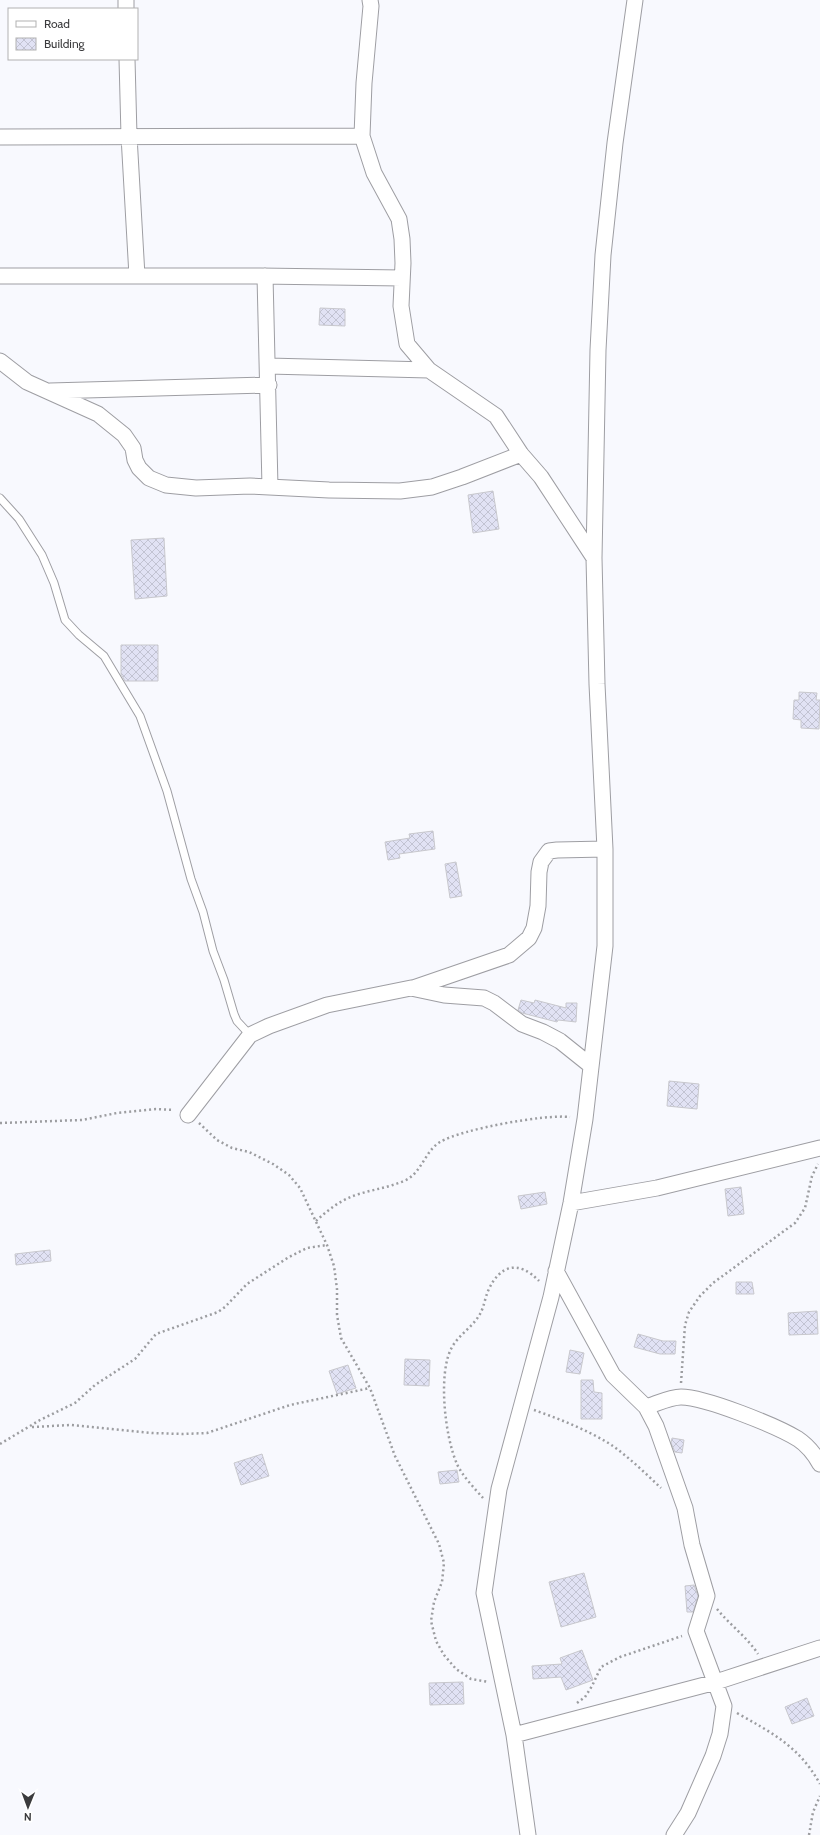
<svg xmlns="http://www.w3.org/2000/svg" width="820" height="1835" viewBox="0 0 820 1835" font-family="Cabin,sans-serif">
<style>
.building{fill:url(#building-cross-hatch);stroke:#c8c8cd}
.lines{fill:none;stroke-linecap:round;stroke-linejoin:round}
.lane-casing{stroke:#9e9ea3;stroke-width:9}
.street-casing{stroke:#9e9ea3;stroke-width:17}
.path{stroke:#9c9da0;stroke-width:2.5;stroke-dasharray:2 3;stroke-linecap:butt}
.lane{stroke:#fff;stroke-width:7}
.street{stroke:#fff;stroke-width:15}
</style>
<defs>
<pattern id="building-cross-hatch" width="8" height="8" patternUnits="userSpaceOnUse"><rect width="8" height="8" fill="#e1e2f4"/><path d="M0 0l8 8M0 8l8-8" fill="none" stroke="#c2c3d2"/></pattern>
</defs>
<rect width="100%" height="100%" fill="#f8f9fe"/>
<path class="building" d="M320,308l25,1v17l-26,-1z
M493,491l6,38 -26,4 -5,-38z
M164,538l3,58 -32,3 -4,-59z
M121,645h37v36h-33l-4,-7z
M799,692l18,1 -1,7h4l-1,29 -18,-1v-8l-8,-1 1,-19h5z
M433,831l2,18 -36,5 1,4 -12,2 -3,-18 25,-4 -1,-4z
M456,862l6,34 -12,2 -5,-34z
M521,1000l13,3 1,-3 31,8v-5h11l-1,19 -18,-2 -1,2 -35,-9 -4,-3z
M669,1081l30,3 -2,25 -30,-3z
M741,1187l3,27 -16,2 -3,-27z
M545,1192l2,12 -26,5 -3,-13z
M50,1250l1,11 -35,4 -1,-11z
M736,1282h16l2,12h-18z
M817,1311l1,23 -29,1 -1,-22z
M638,1334l25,7h13l-1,13h-15l-26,-7z
M570,1350l14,3 -4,21 -14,-2z
M405,1359l25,1 -1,26 -25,-1z
M348,1365l8,23 -19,6 -8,-23z
M581,1380h12l1,12 8,1v26h-21z
M672,1438l12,2 -2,13 -7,-1 -4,-9z
M262,1454l7,22 -28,9 -7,-22z
M457,1470l2,12 -19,2 -2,-12z
M584,1573l12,44 -35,10 -12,-45z
M694,1585l4,11 -5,16h-6l-2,-26z
M582,1650l11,30 -27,10 -5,-13 -28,2 -1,-13 30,-2 -2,-6z
M463,1682l1,22 -34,1 -1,-22z
M807,1698l7,18 -22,8 -7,-17z"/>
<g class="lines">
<defs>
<path id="lane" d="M0,498l19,21 23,36 12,28 11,37 14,15 25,21 36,60 27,75 24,88 12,33 10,39 11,29 10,34 3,7 13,14"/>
<path id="street" d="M126,0v9
M370,0l1,6 -7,77 -2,53 12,37 25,46 3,20 1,24 -2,43 6,38 22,26 67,46 25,38 20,23 53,81
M127,59l2,77 8,140
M0,137l362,-1
M0,276h260l142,2
M265,276l5,211
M0,361l27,21 71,32 26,21 9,13 2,12 4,8 10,10 17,7 30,3 54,-2 79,4 71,1 32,-4 30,-10 59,-23
M268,366l161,4
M50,391l219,-6
M413,988l96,-33 20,-17 5,-10 4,-22 1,-34 2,-10 8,-11 8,-1 48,-1
M188,1115l62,-80 19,-9 58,-21 84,-17 33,7 40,3 10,5 28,21 21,8 17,9 30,24
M571,1203l86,-15 163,-40
M556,1271l57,104 33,32 10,19 29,82 7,37 15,51 -11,35 28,75 -4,28 -7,22 -25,57 -14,22
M646,1407c10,-3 24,-10 35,-10 24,0 96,29 117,42 9,6 17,16 22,25
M514,1735l202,-53 104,-34
M528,1835l-14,-100 -30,-142 15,-104 52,-192 20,-94 14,-84 20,-173v-97l-8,-165 -3,-126 4,-208 5,-95 12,-112 20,-143"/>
</defs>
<use href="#lane" class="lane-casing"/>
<use href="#street" class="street-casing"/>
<path class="path" d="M0,1123l82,-3 35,-7 39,-4 18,1
M199,1123l18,17 15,8 17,4 24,12 16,11 11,13 27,57 7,21 3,23v26l4,23 29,50 25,68 44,88 5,19 -2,19 -8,20 -3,19 5,20 8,14 12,14 15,10 18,3
M316,1221c13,-12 26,-22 43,-27 16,-5 32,-7 47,-14 16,-8 19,-29 34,-38 22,-13 105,-28 130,-25
M681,1383l4,-58 4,-13 11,-16 13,-13 82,-60 10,-15 7,-32 6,-12
M534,1410c26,9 53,20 76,34 19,13 35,29 51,44
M32,1427l39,-2 81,8 31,1 24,-1 83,-28 80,-17
M0,1444l40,-24 35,-17 20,-18 40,-26 21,-25 62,-22 7,-5 22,-23 42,-27 18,-9 20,-3
M483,1498c-8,-9 -22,-24 -26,-34 -12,-27 -19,-89 -6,-115 7,-14 22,-22 29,-35 4,-7 5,-16 8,-23 12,-27 31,-31 51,-10
M717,1609c13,16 30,28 41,45
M577,1703l8,-6 7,-11 9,-19 19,-10 62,-21
M737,1713c35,20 62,33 83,71
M809,1835l4,-23 7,-16"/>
<use href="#lane" class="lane"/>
<use href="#street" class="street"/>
</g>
<rect x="8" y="8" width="130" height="52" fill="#ffffff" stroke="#b1b1b1"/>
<rect x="16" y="21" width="20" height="6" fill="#ffffff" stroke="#b1b1b1"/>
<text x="44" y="28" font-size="12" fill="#3b3b3d">Road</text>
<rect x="16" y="38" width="20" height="12" fill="url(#building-cross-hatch)" stroke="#b1b1b1"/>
<text x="44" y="48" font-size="12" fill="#3b3b3d">Building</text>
<g transform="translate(28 1807) rotate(181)" stroke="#ffffff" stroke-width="3" paint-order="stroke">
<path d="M0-3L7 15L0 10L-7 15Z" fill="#3b3b3d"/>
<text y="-6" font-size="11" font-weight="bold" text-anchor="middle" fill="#3b3b3d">N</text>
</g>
</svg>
